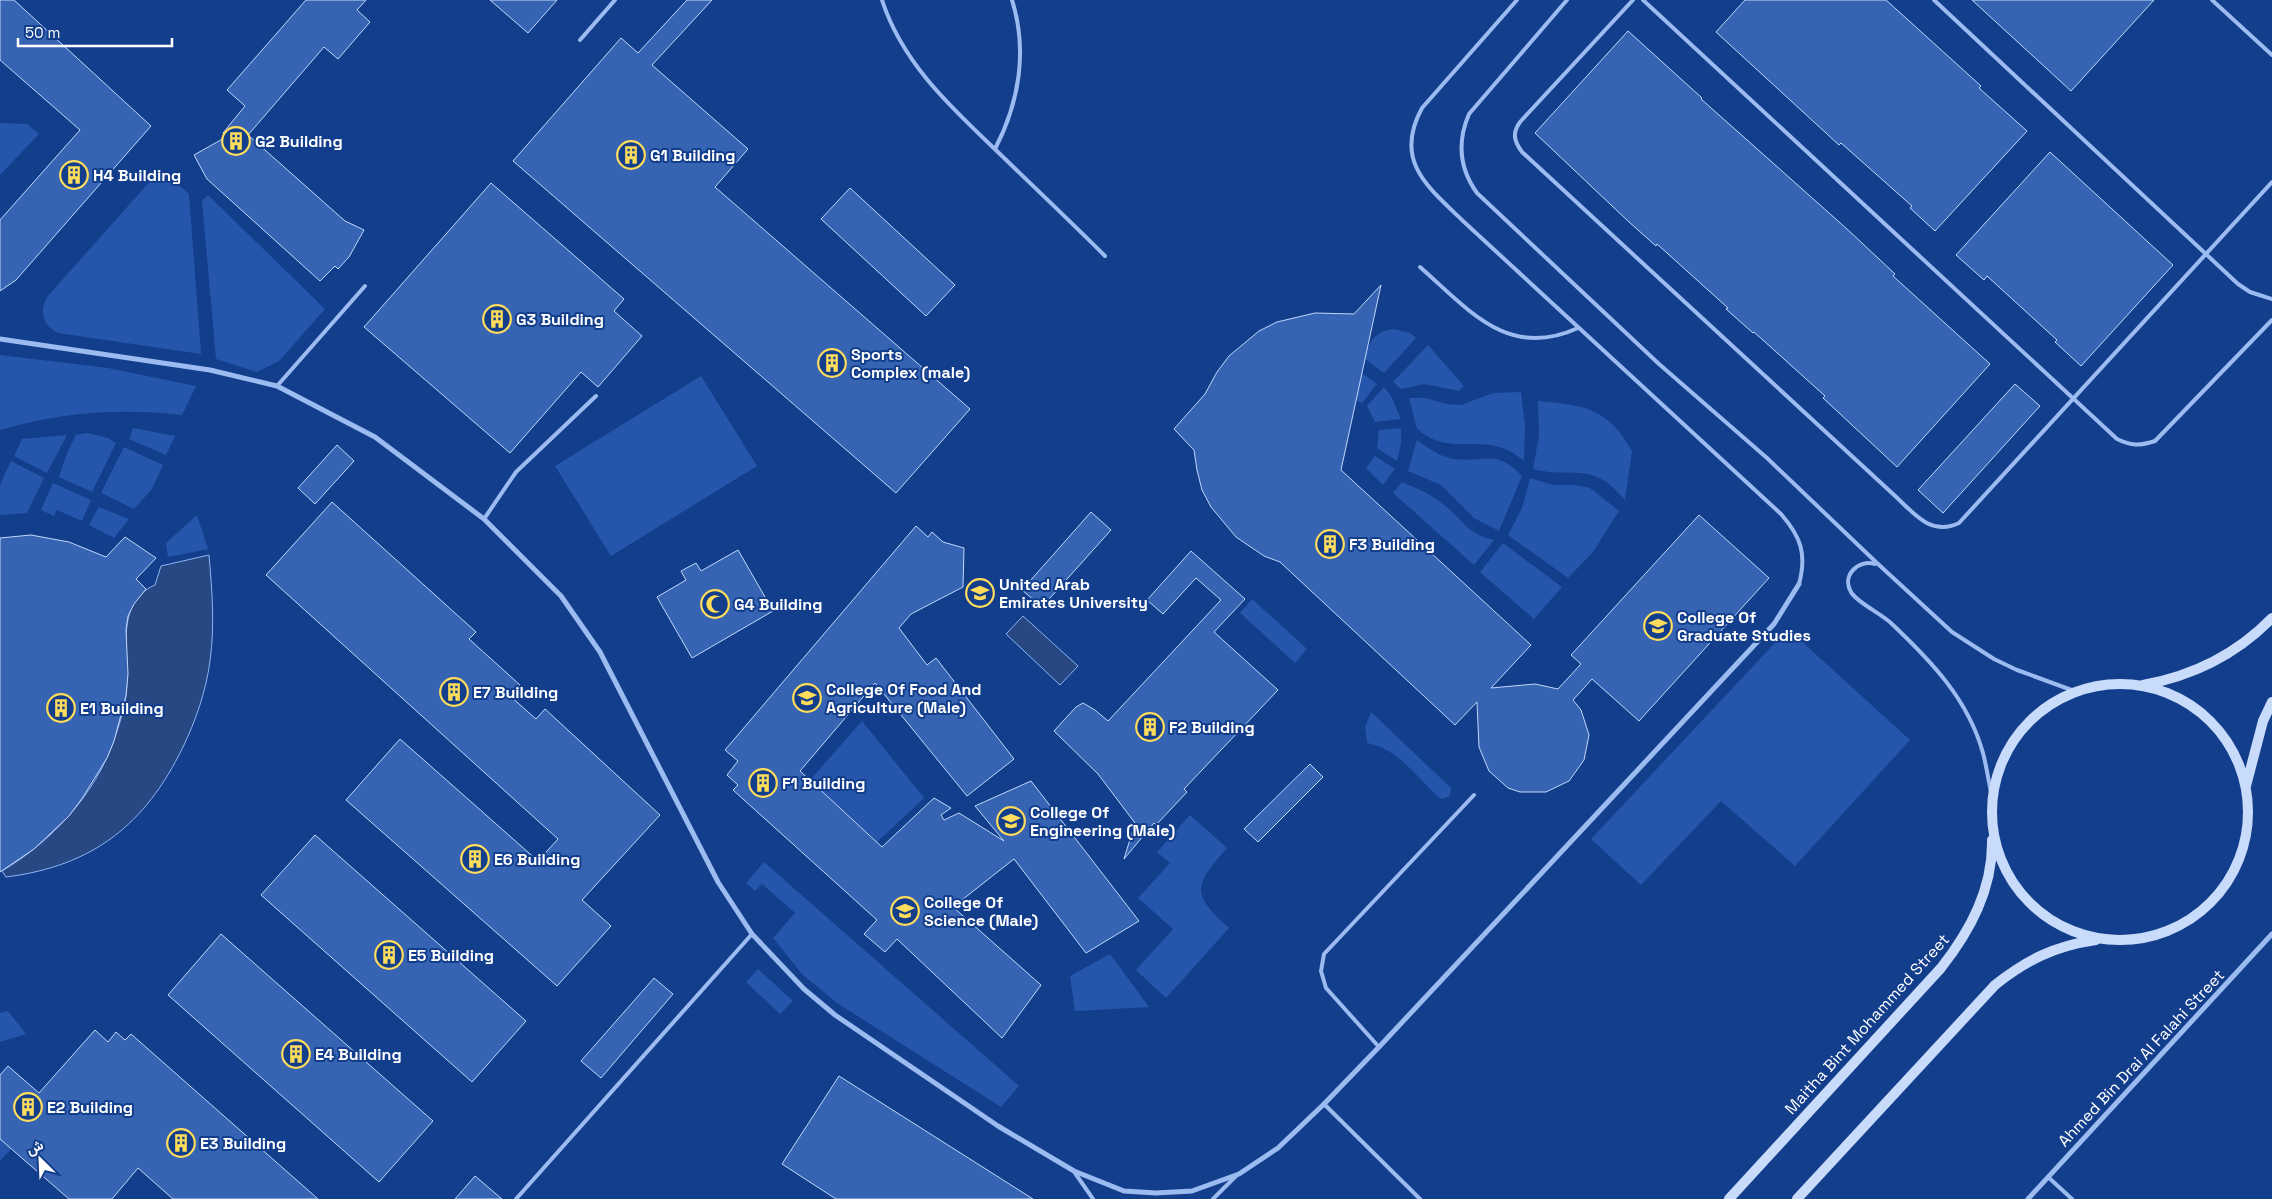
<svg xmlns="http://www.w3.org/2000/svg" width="2272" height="1199" viewBox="0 0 2272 1199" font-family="'Space Grotesk',Vazirmatn,sans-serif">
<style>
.green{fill:#2556ab}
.water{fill:#274882;stroke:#8db4f4}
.building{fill:#3664b3;stroke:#c1d7fc}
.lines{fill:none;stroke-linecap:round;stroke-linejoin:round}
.service{stroke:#9bbbf1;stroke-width:4}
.minor{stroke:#9bbbf1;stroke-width:5}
.secondary{stroke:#c9dbfb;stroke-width:10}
.labels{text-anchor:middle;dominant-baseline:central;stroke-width:4;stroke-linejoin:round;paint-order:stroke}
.poi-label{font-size:16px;font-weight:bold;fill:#fff;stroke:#133e8c;text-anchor:start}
.street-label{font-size:16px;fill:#fff;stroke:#133e8c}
</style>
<rect width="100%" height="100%" fill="#133e8c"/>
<path class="green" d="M0,123l27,1 12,10 -39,41z
M161,169l28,25 12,160 -143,-21c-15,-8 -19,-20 -11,-36z
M208,195l117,114 -46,52 -22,11 -41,-13 -14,-158z
M1394,329l16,4 6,5 -32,35 -19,-14c4,-18 10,-28 29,-30z
M1428,345l36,41 -5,5 -35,-7 -23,5 -8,-7z
M0,355l108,13 88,18 -14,29c-62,-7 -122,-3 -182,15z
M1362,373l15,11 -15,19 -6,-3z
M701,376l56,90 -146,90 -56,-90z
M1384,387l7,9 10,23 -26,3 -8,-16z
M1521,392l4,34 -1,35c-39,-34 -69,0 -107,-32l-8,-31h16l22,6 14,1 32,-12z
M1538,401c46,4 70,7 94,50l-7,49c-34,-41 -51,-20 -92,-31l6,-34z
M133,428l42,8 -9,19 -37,-16z
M1401,428v16l-4,17 -20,-13 2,-18z
M87,433l21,5 8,5 -24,49 -33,-15 8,-24 9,-18z
M67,435l-20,38 -33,-17 8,-17z
M1417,440c11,8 23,17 37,19 31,4 42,-11 68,17l-23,55 -25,-13 -33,-33 -33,-14z
M124,447l39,18 -11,24 -18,20 -33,-16z
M1375,456l20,13 -12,16 -17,-17z
M11,461l33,17 -17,35 -27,2v-30z
M1530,478l23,7h21l16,3 29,23 -26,41 -25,26 -60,-43 14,-27z
M1402,482c14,6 29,12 41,22 21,16 22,29 51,36l-20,25 -81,-72z
M53,483l38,17 -9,21 -25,-11 -3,6 -13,-6z
M99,507l30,12 -15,19 -25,-13z
M197,515l11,34 -40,8 -2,-14z
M1503,543l59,44 -28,32 -54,-47z
M1252,599l55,50 -12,14 -55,-50z
M1788,629l122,111 -115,126 -74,-65 -80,84 -50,-46z
M1371,712l80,76 -1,8 -8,3 -4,-2c-21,-20 -41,-49 -71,-54l-2,-16z
M862,721l62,77 -47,44 -7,-7 -6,7 -5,-17 -49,-45z
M1190,815l37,33c-33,38 -37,45 2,80l-63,70 -30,-28 37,-41 -35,-31 32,-35 -13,-11z
M764,862l255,224 -18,21 -164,-104 -35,-29 -29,-36 22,-25 -33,-29 -7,7 -9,-8z
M1110,954l39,53 -74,4 -5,-35z
M758,969l35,32 -13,13 -34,-32z
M8,1011l18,23 -26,8v-29z
M0,1139l11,10 -11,12z"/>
<path class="water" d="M209,555c3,35 6,70 1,106 -4,30 -14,59 -27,86 -38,78 -90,119 -177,130l-4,-6c49,-29 93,-76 112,-131 5,-14 10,-30 12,-45 5,-35 -14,-92 29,-110l6,-19z
M1023,616l55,50 -18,19 -54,-51z"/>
<path class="building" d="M0,0h14l137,126 -135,154 -16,11v-71l80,-90 -80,-70z
M306,0h60l-9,10 13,12 -32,37 -14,-12 -76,88 97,86 19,9 -15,27 -11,12 -3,-3 -15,15 -113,-102 -13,-24 32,-18 -3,-4 22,-27 -18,-16z
M490,0h67l-29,33z
M687,0h25l-60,65 96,84 -33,38 255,222 -74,84 -383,-332 108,-123 17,15z
M1745,0h141l95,86 -2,2 48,43 -92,100 -25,-23 2,-2 -71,-63 -2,2 -123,-113z
M1972,0h182l-83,91z
M1628,31l74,67 -1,1 146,130 48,45 -2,2 97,88 -93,103 -74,-69 2,-2 -71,-64 -1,1 -27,-24 2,-1 -71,-64 -1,2 -27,-24 -94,-89z
M2050,152l123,113 -92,101 -26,-24 2,-2 -70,-64 -3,4 -28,-25z
M491,183l133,116 -10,12 28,25 -44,51 -17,-15 -71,81 -146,-126z
M850,188l105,97 -29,31 -105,-97z
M1381,285l-40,185 190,175 -40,43 44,-4 23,5 23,-25 -10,-9 128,-140 70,63 -130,143 -47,-42 -19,21 8,10 8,25 -5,25 -15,21 -23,11h-26l-12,-4 -19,-17 -10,-24 -2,-45 -22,23 -175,-163 -16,-6 -28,-19 -25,-30 -9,-17 -5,-20 -3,-20 -20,-21 31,-35 12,-22 12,-16 30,-25 18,-9 38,-9 39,1z
M2015,384l25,22 -97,107 -25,-23z
M337,445l17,16 -39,43 -17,-16z
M332,502l144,130 -7,7 51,46 -10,11 26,23 9,-10 115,106 -78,85 29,26 -54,60 -211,-186 54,-61 138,122 20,-22 -292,-264z
M1091,512l20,18 -69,77 -20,-17z
M916,526l12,11 4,-5 11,10 21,6 -1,39 -52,27 -12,14 28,37 9,-7 78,101 -47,37 -92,-113 -75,88 82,76 52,-49 17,10 -10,7 3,5 15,-7 45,28 -29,-35 56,-25 108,140 -53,32 -72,-94 -61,48 88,78 -39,53 -105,-99 -12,13 -21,-18 13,-14 -144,-130 5,-5 -11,-10 11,-14 -13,-11z
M31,535l38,7 37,15 19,-20 31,21 -20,21 10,10 -12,15 -6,12 -2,14 2,44 -2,22 -12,45 -7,17 -24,39 -14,19 -35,33 -34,23v-334z
M738,550l35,61 -81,47 -35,-61 29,-17 -5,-9 15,-8 5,8z
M1191,551l54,48 -31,33 64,58 -94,99 3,3 -31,33 -2,-2 -30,36 11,-36 -37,-49 -44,-43 22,-24 7,-4 12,7 13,11 113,-121 -25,-22 -33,36 -16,-14z
M1310,764l13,13 -65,65 -14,-13z
M315,835l211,186 -54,61 -211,-187z
M221,934l212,187 -54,61 -211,-187z
M654,978l19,16 -72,84 -20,-17z
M95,1030l13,12 8,-10 9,8 6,-6 187,165h-145l-35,-31 -26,31h-43l-69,-60v-64l8,-9 31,27z
M839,1076l194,123h-197l-54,-35z
M475,1176l27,23h-47z"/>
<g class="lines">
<path class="service" d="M882,0c21,65 71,109 119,155 35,34 70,67 104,101
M1517,0l-95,108c-29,53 6,79 41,113l318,293c20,23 26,40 18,70
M1567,0l-98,114c-12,28 -10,54 8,79l182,171 108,94 111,106 74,68 42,27 23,11 60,22
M1633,0l-113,122c-8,11 -6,19 2,30l371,342c20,18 37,43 66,29l313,-341
M1643,0l474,439c14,7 23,7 38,2l117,-121
M1934,0l304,284 12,8 22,7
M2212,0l60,55
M580,40l35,-40
M995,149c24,-46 33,-98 17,-149
M1420,267c49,43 88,93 158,61
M277,386l88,-100
M484,519l32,-47 80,-76
M1875,564c-16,-5 -34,11 -24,28 5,10 31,22 41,32 39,37 76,75 91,129 4,15 6,32 10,48
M1379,1047l-53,-59 -5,-17 3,-17 150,-159
M1324,1104l96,95
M1075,1173l18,26
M2048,1177l24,22
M516,1199l236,-265
M1213,1199l23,-23"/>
<path class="minor" d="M0,339l210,31 67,16 98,51 109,82 77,77 39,56 118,230 34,52 52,55 31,26 163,111 76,45 50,20 32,2 36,-2 47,-17 39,-26 46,-44 55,-57 395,-423 25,-40
M2028,1199l244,-265"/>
<path class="secondary" d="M1992 812a128 128 0 1 1 256 0a128 128 0 1 1-256 0Z
M2143,685c50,-9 93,-30 129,-67
M2246,786l17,-65 9,-19
M1729,1199l212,-231c29,-37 52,-79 51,-128
M1797,1199l198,-214c32,-25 59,-39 101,-45"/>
</g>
<defs>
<symbol id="building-ring" viewBox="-11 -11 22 22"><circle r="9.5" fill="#133e8c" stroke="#ffdd5b" stroke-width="1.5"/><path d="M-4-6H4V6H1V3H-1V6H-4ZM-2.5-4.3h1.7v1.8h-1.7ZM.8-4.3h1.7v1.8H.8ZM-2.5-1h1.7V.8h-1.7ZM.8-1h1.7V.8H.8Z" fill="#ffdd5b"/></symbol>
<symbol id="university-ring" viewBox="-11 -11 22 22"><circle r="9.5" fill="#133e8c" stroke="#ffdd5b" stroke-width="1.5"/><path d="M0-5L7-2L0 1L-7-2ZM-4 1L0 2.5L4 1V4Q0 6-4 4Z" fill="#ffdd5b"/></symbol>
<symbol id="mosque-ring" viewBox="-11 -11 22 22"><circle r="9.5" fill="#133e8c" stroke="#ffdd5b" stroke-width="1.5"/><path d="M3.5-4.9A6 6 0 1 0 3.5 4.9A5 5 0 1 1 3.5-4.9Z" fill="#ffdd5b"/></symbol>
</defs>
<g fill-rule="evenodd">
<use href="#building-ring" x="220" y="125" width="32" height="32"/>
<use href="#building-ring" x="615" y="139" width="32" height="32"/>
<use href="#building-ring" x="58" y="159" width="32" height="32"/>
<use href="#building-ring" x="481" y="303" width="32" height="32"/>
<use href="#building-ring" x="816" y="347" width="32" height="32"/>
<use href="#building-ring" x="1314" y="528" width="32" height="32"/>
<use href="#university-ring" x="964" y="577" width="32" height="32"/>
<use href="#mosque-ring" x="699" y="588" width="32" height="32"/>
<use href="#university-ring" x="1642" y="610" width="32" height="32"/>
<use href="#building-ring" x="438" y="676" width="32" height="32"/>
<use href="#university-ring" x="791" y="682" width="32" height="32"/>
<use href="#building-ring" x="45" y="692" width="32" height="32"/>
<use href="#building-ring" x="1134" y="711" width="32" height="32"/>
<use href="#building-ring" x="747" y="767" width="32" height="32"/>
<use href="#university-ring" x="995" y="805" width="32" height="32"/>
<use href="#building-ring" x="459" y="843" width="32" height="32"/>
<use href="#university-ring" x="889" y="895" width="32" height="32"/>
<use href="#building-ring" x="373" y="939" width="32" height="32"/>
<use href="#building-ring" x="280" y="1038" width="32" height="32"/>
<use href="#building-ring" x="12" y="1091" width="32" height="32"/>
<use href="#building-ring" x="165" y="1127" width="32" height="32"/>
</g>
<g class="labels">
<g class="poi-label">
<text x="255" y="141">G2 Building</text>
<text x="650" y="155">G1 Building</text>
<text x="93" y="175">H4 Building</text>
<text x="516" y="319">G3 Building</text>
<text x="851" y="354">Sports<tspan x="851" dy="18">Complex (male)</tspan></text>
<text x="1349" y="544">F3 Building</text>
<text x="999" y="584">United Arab<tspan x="999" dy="18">Emirates University</tspan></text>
<text x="734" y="604">G4 Building</text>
<text x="1677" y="617">College Of<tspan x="1677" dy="18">Graduate Studies</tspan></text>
<text x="826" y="689">College Of Food And<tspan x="826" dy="18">Agriculture (Male)</tspan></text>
<text x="473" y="692">E7 Building</text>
<text x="80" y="708">E1 Building</text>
<text x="1169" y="727">F2 Building</text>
<text x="782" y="783">F1 Building</text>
<text x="1030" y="812">College Of<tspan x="1030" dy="18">Engineering (Male)</tspan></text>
<text x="494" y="859">E6 Building</text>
<text x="924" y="902">College Of<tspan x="924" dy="18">Science (Male)</tspan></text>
<text x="408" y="955">E5 Building</text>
<text x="315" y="1054">E4 Building</text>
<text x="47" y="1107">E2 Building</text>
<text x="200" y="1143">E3 Building</text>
</g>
<g class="street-label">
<text transform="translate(1867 1024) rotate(-48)">Maitha Bint Mohammed Street</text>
<text transform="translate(2141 1058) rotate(-47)">Ahmed Bin Drai Al Falahi Street</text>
</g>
</g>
<g transform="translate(40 1159) rotate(336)" stroke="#133e8c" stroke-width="4" paint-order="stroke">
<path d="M0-4L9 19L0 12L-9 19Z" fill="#ffffff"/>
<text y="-8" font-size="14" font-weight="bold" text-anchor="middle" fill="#ffffff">ش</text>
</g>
<path d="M18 38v8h154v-8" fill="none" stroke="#ffffff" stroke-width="2.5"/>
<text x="25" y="38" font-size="15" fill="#ffffff" stroke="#133e8c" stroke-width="4" paint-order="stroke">50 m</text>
</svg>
